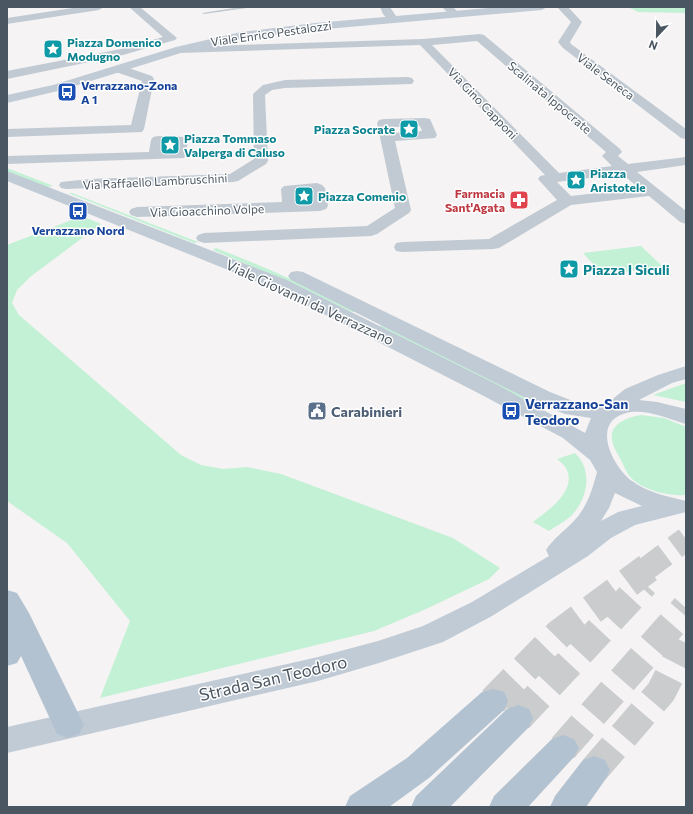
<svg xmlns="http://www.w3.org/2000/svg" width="693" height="814" viewBox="0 0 693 814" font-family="Commissioner,sans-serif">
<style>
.green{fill:#c3f1d5}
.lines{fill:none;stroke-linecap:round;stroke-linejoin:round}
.primary-tunnel-far1{stroke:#caccce;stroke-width:24;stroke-dasharray:24 12;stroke-linecap:butt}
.primary-tunnel{stroke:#caccce;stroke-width:30;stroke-dasharray:30 15;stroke-linecap:butt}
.lane{fill:#c1cad2;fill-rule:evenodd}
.street{fill:#c1cad2;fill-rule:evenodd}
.secondary{fill:#c1cbd6;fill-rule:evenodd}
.primary{fill:#b3c2d1;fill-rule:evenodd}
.labels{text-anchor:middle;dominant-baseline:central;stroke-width:3;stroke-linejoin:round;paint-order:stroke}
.far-street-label{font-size:12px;fill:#4a5661;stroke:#fff}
.far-culture-label{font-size:12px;font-weight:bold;fill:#0d838f;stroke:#fff;text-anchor:start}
.far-transit-label{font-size:12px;font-weight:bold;fill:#164399;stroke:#fff;text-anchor:start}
.far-health-label{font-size:12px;font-weight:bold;fill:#be3a42;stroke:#fff;text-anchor:end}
.culture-label{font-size:14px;font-weight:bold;fill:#0d838f;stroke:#fff;text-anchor:start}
.street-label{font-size:14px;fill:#4a5661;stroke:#fff}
.transit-label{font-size:14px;font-weight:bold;fill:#164399;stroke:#fff;text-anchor:start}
.service-label{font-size:14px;font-weight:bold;fill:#4e5e75;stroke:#fff;text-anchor:start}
.near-street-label{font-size:17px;fill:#4a5661;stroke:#fff}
</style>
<rect width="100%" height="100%" fill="#f5f3f3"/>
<path class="green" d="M628,7h58v6l-48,-1z
M7,168l44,17 2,1 -6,1 -40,-16z
M68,193h4l126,49 -4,1z
M82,216l19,8 -71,53 -13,13 -5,13 7,12 162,140 20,10 22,4 24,-2 34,7 172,64 47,30 -11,11 -63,30 -52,22 -274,67 30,-77 -63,-78 -60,-42v-256z
M641,246l22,21 -60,8 -20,-22z
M216,248c49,19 96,39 141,64h-5l-70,-33 -69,-29z
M381,325l151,72 -5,4 -146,-74 -1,-1z
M686,383v19l-33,-7z
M641,415l23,3 22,9v68c-17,1 -36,-3 -50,-13 -8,-5 -11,-14 -15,-22 -3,-6 -8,-13 -9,-20 -3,-16 16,-23 29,-25z
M575,453c18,17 13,45 -3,62 -6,6 -16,11 -23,16l-16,-9c15,-12 45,-31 33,-54 -2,-3 -6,-7 -9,-9z"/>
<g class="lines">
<path class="primary-tunnel-far1" d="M646,569l40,-30"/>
<path class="primary-tunnel" d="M493,701l66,-67 89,-66
M518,718l126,-135
M563,748l123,-140
M594,770l67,-78 25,-49"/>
<path class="lane" d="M240,7h14l-50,7 -2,-1z"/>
<path class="street" d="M79,7h25l-5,3 -92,14v-6z
M129,7h11l37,31 -2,2 -52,15 -116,24v-8l114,-22 42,-12z
M380,7h10l8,12 -1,2h-8l-6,-7z
M442,7h11l7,7 -5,3 -4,-1z
M557,7h11l14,15 -12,20 1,2 115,85v10l-5,-1 -118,-90 -5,-6 13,-20z
M480,34l4,1 136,114 2,3 -4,4 10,8 58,-7v8l-49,7 49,39v13l-6,-2 -31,-26 -78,9 -72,43 -6,1 -91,3 -6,-1 -2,-4 2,-4 6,-1 87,-3 68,-39 -19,-21 2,-3 5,-1 -125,-130 -241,8 -4,-1 -2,-2 2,-2 4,-1 244,-8zM477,41l129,111 -4,4 10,10 -53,7 -127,-128zM622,174l17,14 -68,8 -14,-14z
M120,65l32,11 2,3 -10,50 -2,3 -135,5v-8l124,-4 11,-44 -26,-9 -2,-3 2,-3z
M408,77l4,1 2,3 -2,3 -127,4 -13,2 -7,5 3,66 -2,3 -28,17 -5,1 -167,7 -5,-1 -2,-3 2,-3 29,-3 140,-5 24,-15 -1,-65 10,-9 22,-5z
M425,118l5,1 7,16 -2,3 -40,3 16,69 -2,3 -32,21 -6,2 -167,7 -6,-2 -2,-3 2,-3 6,-2 163,-7 28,-18 -18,-85 2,-3 5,-1zM420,126l2,5 -29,2 -1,-6z
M158,136l28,1 2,3 -2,15 -2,3 -177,6v-8l142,-4 2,-12 2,-3zM164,144h10l-1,7h-9z
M317,183l5,2 3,3 3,18 -2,3 -6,2 -183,6 -6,-2 -2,-3 2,-3 6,-2 145,-5 -1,-13 3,-3zM297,193h13l2,9h-15z"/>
<path class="secondary" d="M500,7h47l-5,3 -227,20 -74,9 -57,13 -122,38 -55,13v-8l46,-10 123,-38 65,-15 74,-9z
M7,171l280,109 209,104 89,49 6,-15 -26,-4 -31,-12 -243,-122 -3,-4 3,-4 6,-1 6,1 247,120 28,11 25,4 22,-18 33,-14 28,-9v13l-14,4 -33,17 18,2 29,7v15c-19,-5 -43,-17 -63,-10 -32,11 -9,54 9,67 16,12 35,15 54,20v11l-51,13 -24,13 -23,18 -96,60 -49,26 -64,21 -61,18 -311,72v-26l311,-70 60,-16 45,-15 49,-24 77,-46 -3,-6c7,-11 17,-18 26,-27 15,-15 20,-32 25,-51l-7,-12 -27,-22 -83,-44 -207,-106 -266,-107zM615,493l27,13 -24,6 -17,9 8,-13z"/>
<path class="primary" d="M7,590l10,3 12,20 55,112 -5,9 -11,4 -11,-4 -36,-78 -4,7 -10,3z
M493,689l11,3 4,9 -4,9 -75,68 -40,29h-44l5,-11 57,-38 75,-66z
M518,705l11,4 4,9 -4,9 -79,80h-39l5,-11 91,-87z
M563,735l11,4 5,9 -5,9 -46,50h-39l5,-11 58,-57z
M594,756l11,4 5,10 -5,10 -19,27h-36l5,-11 28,-36z"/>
</g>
<defs>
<symbol id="sight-square" viewBox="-11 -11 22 22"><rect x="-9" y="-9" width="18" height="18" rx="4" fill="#0f9aa8" stroke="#fff"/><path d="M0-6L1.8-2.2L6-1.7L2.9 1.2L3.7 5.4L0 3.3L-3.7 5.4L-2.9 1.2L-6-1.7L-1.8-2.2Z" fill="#fff"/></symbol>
<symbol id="bus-square" viewBox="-11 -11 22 22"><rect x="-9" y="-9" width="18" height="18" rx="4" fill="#1a4fb4" stroke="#fff"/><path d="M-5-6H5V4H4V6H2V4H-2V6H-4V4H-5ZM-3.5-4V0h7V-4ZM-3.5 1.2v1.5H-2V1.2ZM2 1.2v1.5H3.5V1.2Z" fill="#fff"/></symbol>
<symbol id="pharmacy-square" viewBox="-11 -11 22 22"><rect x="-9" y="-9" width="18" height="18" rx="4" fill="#e0444e" stroke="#fff"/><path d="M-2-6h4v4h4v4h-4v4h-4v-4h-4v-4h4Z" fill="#fff"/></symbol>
<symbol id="civic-square" viewBox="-11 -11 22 22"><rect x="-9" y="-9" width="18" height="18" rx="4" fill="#5c6f8a" stroke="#fff"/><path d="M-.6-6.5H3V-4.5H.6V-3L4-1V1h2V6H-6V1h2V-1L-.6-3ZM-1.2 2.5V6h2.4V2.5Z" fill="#fff"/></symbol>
</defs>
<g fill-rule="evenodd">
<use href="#sight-square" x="42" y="38" width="22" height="22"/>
<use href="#bus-square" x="56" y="81" width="22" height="22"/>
<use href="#sight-square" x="398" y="118" width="22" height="22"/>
<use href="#sight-square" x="159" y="134" width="22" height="22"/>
<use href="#sight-square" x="565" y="169" width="22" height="22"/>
<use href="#sight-square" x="293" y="185" width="22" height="22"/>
<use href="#pharmacy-square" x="508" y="189" width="22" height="22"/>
<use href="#bus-square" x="67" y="200" width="22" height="22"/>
<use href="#sight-square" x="558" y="258" width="22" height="22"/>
<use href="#civic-square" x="306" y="400" width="22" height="22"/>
<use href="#bus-square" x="500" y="400" width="22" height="22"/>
</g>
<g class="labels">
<g class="far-street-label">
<text transform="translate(271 33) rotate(-8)">Viale Enrico Pestalozzi</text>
<text transform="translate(606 76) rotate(37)">Viale Seneca</text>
<text transform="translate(550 97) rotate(40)">Scalinata Ippocrate</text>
<text transform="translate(483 103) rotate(46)">Via Gino Capponi</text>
<text transform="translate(155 181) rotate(-3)">Via Raffaello Lambruschini</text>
<text transform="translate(207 210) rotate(-2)">Via Gioacchino Volpe</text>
</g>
<g class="far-culture-label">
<text x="67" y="42">Piazza Domenico<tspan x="67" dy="14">Modugno</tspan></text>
<text x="395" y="129" text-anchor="end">Piazza Socrate</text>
<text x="184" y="138">Piazza Tommaso<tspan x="184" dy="14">Valperga di Caluso</tspan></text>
<text x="590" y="173">Piazza<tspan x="590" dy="14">Aristotele</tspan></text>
<text x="318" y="196">Piazza Comenio</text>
</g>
<g class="far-transit-label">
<text x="81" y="85">Verrazzano-Zona<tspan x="81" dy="14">A 1</tspan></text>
<text x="78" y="230" text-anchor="middle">Verrazzano Nord</text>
</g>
<g class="far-health-label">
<text x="505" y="193">Farmacia<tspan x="505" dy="14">Sant'Agata</tspan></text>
</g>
<g class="culture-label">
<text x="583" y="269">Piazza I Siculi</text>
</g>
<g class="street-label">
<text transform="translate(310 302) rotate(25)">Viale Giovanni da Verrazzano</text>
</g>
<g class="transit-label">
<text x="525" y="403">Verrazzano-San<tspan x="525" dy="16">Teodoro</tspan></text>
</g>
<g class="service-label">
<text x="331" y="411">Carabinieri</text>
</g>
<g class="near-street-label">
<text transform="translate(273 678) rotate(-13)">Strada San Teodoro</text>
</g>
</g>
<rect width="693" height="814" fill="none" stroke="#4a5661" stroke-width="16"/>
<g transform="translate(657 36) rotate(202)" stroke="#ffffff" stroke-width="3" paint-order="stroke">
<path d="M0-3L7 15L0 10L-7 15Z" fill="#4a5661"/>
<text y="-6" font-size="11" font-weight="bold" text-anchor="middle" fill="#4a5661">N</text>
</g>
</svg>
